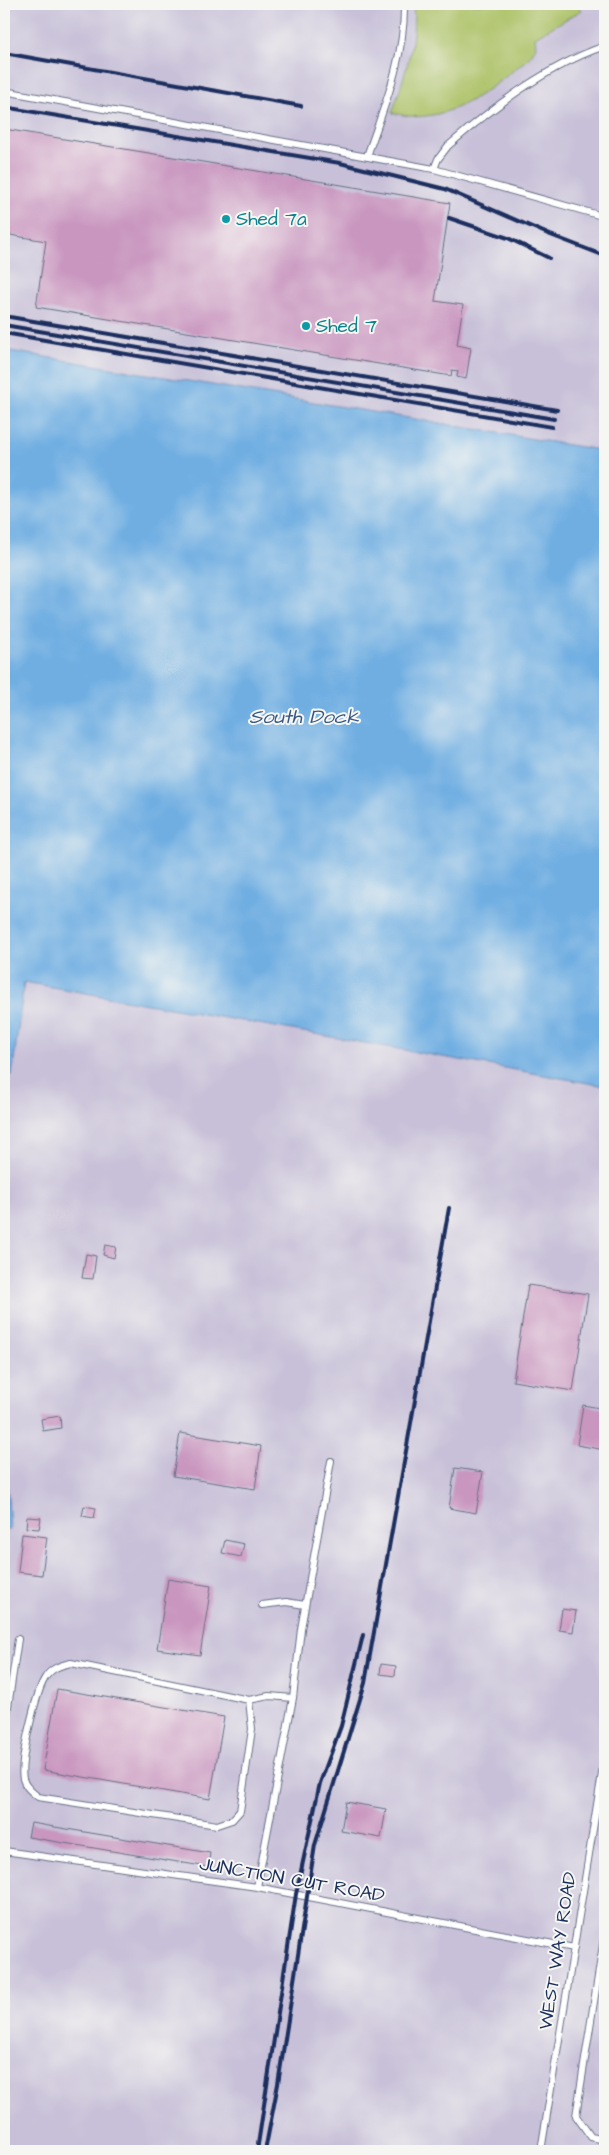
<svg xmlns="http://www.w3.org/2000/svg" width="609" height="2155" viewBox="0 0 609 2155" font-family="'Architects Daughter',sans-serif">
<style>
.industrial{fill:#c7c0d8}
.green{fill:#acc165;stroke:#647862}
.water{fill:#6faee2;stroke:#456ea0}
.building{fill:#c996c0}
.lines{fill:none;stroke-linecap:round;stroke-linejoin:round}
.service-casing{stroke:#666f86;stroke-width:8}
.service{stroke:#fff;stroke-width:6}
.rail{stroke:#1b2f5e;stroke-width:4}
.culture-dot{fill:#0f9aa8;stroke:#f6f6f2;stroke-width:2}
.labels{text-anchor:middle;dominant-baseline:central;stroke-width:4;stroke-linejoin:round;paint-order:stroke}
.culture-label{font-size:19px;fill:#0d838f;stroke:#f6f6f2;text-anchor:start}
.street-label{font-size:19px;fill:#1b2f5e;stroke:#f6f6f2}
.water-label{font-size:20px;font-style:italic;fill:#345586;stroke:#f6f6f2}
</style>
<rect width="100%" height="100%" fill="#f6f6f2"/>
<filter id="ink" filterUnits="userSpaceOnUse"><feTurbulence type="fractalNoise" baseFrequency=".02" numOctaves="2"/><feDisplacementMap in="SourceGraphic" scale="10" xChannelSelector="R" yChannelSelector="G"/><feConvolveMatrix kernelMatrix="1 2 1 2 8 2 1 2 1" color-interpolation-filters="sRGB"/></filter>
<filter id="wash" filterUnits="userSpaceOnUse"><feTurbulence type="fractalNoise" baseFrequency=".0096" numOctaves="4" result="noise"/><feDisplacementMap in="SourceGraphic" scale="20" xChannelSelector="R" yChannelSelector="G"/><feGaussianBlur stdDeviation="1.12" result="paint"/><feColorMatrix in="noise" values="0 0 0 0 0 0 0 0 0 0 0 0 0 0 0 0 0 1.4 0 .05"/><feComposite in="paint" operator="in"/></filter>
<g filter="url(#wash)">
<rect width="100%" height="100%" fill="#f0e7d0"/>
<path class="industrial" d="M4,4h601v2147h-601z"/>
<path class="green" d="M413,4h162l7,6 -47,27 1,9 -5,10c-29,24 -66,56 -105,60 -12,2 -23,-1 -34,-3 12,-37 25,-70 21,-109z"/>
<path class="water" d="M4,350l601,101v635l-581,-104 -12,93 -8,4z
M4,1436l6,94 -6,-1z"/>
<g id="blocks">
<path class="building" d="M4,129l446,74 -15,98 28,4 -6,40 14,3 -5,31 -9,-2 1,-6 -6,-1 -1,6 -415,-69 10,-66 -42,-7z
M105,1245l11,2 -2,11 -11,-3z
M86,1254l10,2 -3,23 -11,-1z
M528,1285l60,9 -15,97 -60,-10z
M583,1405l22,4v41l-28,-5z
M60,1416l1,12 -18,3 -2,-12z
M180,1433l81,13 -6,43 -82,-13z
M455,1468l28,4 -7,41 -27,-5z
M84,1506l12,2 -2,10 -12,-2z
M27,1517l14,1 -2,11 -13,-1z
M22,1534l25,3 -5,38 -24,-3z
M225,1540l19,4 -3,13 -19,-4z
M168,1579l43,7 -11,69 -43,-6z
M562,1609l14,2 -3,21 -14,-2z
M381,1664l15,2 -1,10 -15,-2z
M57,1689l167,28 -14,82 -167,-29z
M346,1802l40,7 -5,29 -40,-7z
M31,1823l179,30 -2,14 -180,-30z"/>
</g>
</g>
<g filter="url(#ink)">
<use href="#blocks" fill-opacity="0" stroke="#666f86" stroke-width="1"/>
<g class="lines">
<defs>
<path id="service" d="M4,91l430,78 168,47
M367,156c17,-49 38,-99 37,-152
M434,169l4,-10 10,-13c45,-39 100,-81 157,-100
M262,1605l24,-3 19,3
M249,1700l3,29 -12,82 -8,9 -15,5 -179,-28c-6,-5 -13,-10 -15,-18 -4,-16 13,-87 22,-101 6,-10 16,-13 26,-15l178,37 20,-4 24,2
M4,1734l14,-95
M4,1851l253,36 317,61
M257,1887l36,-189 8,-69 30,-168
M605,1932l-29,184 15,21 14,3
M541,2151l64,-396"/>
</defs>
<use href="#service" class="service-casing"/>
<use href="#service" class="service"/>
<path class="rail" d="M4,53l297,53
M4,107l336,56 105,26 103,45 57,22
M449,218l59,20 41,20
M4,316l553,94
M4,325l550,94
M4,333l548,94
M257,2151l39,-257 24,-111 21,-57 22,-91
M265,2151l13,-67 37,-239 50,-162 84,-475"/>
</g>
</g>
<g class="culture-dot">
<circle cx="226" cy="219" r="5"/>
<circle cx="306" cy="326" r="5"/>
</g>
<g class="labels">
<g class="culture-label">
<text x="236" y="219">Shed 7a</text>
<text x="316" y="326">Shed 7</text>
</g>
<g class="street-label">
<text transform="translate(292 1880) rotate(10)">JUNCTION CUT ROAD</text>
<text transform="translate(558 1951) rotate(-81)">WEST WAY ROAD</text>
</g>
<g class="water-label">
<text x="304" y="717">South Dock</text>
</g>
</g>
<rect width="609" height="2155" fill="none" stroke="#f6f6f2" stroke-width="20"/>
</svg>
